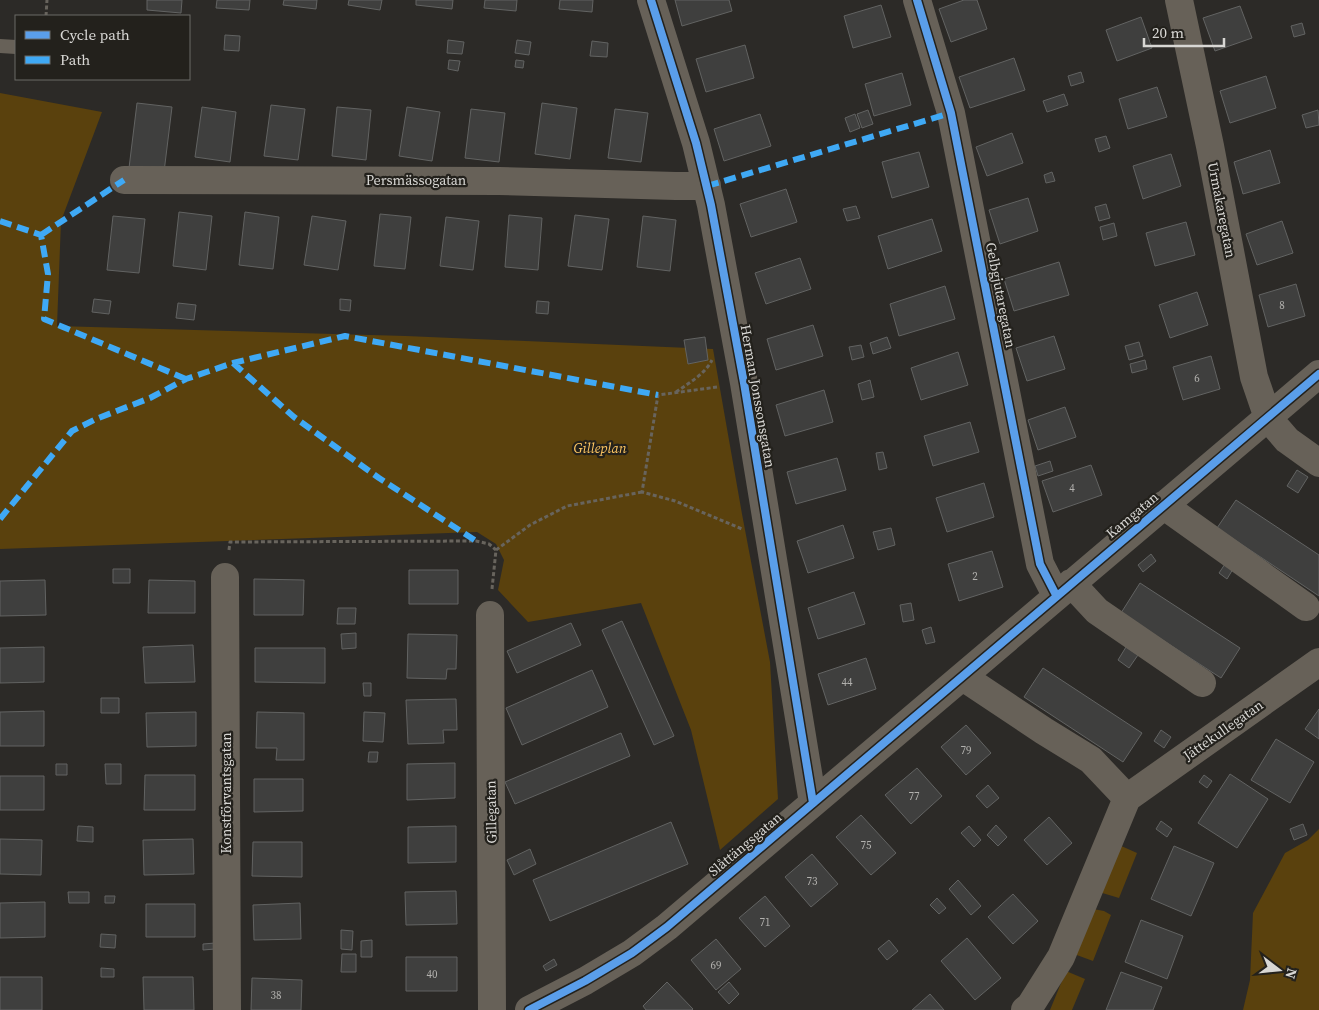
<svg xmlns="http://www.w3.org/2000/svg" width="1319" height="1010" viewBox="0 0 1319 1010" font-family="'Source Serif 4',serif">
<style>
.green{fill:#5a410d}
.building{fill:#3f3f3e;stroke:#626362}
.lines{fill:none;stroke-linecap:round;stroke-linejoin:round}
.path{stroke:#68645d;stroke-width:3;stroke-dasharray:4 2.5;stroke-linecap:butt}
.lane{stroke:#676158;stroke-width:14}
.street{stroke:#676158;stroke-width:28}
.quiet{stroke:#3fa9f5;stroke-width:6;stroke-dasharray:12 6;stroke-linecap:butt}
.cycleway-casing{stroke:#23211c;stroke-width:11}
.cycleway{stroke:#5a9eea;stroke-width:8}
.labels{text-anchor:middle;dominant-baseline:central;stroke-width:4.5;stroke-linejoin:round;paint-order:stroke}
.number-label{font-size:11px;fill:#b2b1ae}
.street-label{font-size:14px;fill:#d8d7d4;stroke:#23211c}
.park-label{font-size:14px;font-style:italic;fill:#fcc562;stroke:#23211c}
</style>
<rect width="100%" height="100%" fill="#2c2a27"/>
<path class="green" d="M0,93l102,19 -41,109 -4,105 349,10 307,13 29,165 28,148 8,137 -58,51 -29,-120 -50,-127 -113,19 -30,-32 6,-30 -8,-16 -19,-12 -477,17z
M1319,829v181h-76l7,-30 3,-67 32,-60 23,-13z
M1119,845l18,8 -18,45 -20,-6z
M1093,909l11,2 7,4 -18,46 -19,-7z
M1066,971l19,8 -13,31h-22z"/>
<path class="building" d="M147,0h35l-1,13 -34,-3z
M217,0h33l-1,10 -33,-2z
M284,0h33l-1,9 -33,-4z
M349,0h33l-2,10 -32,-5z
M416,0h37l-1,9 -36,-4z
M485,0h32l-1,11 -32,-3z
M560,0h33l-1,12 -33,-3z
M675,0h54l3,11 -50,15z
M964,0h13l10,29 -36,13 -12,-33z
M881,5l10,32 -38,11 -9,-32z
M1240,6l12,32 -37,13 -12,-33z
M1141,17l11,31 -35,13 -11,-31z
M1302,23l3,11 -11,3 -3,-11z
M225,35l15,1 -1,15 -15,-1z
M448,40l16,2 -2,12 -15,-1z
M517,40l14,2 -2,13 -14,-2z
M592,41l16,2 -1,14 -17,-1z
M745,45l9,33 -48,14 -10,-33z
M1014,58l11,32 -55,18 -11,-31z
M449,60l11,1 -2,10 -10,-2z
M516,60l8,1 -1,7 -8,-1z
M1081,72l3,10 -13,4 -3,-10z
M902,73l9,32 -37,11 -9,-32z
M1266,76l10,32 -46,15 -10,-32z
M1157,87l10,30 -39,12 -9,-30z
M1064,94l4,11 -21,7 -4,-11z
M137,103l35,4 -8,65 -35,-4z
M542,103l35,5 -7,51 -35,-5z
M271,105l34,4 -7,51 -34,-4z
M202,107l34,5 -6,50 -35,-5z
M337,107l34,3 -5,50 -34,-4z
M407,107l33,5 -8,49 -33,-5z
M471,109l34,4 -6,49 -34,-4z
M615,109l33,4 -7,49 -33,-4z
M868,110l5,14 -11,4 -5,-14z
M1318,110l1,15 -13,3 -4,-13z
M760,114l11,32 -47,15 -10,-32z
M855,114l5,14 -10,4 -5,-14z
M1012,133l11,30 -36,13 -11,-29z
M1106,136l4,12 -11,4 -4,-13z
M1270,150l10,33 -37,11 -9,-32z
M919,152l10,35 -37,11 -10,-36z
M1171,154l10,32 -38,13 -10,-33z
M1052,172l3,9 -9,2 -2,-8z
M786,189l11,33 -46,15 -11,-33z
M1028,198l10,33 -38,13 -11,-34z
M1106,204l4,14 -11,3 -4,-14z
M856,206l4,12 -13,3 -4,-12z
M179,212l33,4 -6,54 -33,-4z
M245,212l34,5 -6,52 -34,-4z
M380,214l31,3 -6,52 -31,-3z
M509,215l33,3 -4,52 -33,-3z
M575,215l34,4 -7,51 -34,-4z
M113,216l32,3 -6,54 -32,-3z
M312,216l34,5 -8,49 -34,-5z
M643,216l33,4 -6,51 -33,-4z
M446,217l33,4 -6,49 -33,-4z
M932,219l10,32 -54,18 -10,-33z
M1282,221l11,32 -36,12 -11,-31z
M1186,222l9,33 -40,11 -9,-33z
M1114,223l3,13 -14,4 -3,-13z
M800,258l11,31 -45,15 -11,-31z
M1059,262l10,33 -55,16 -10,-32z
M1296,284l9,32 -37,11 -9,-32z
M945,286l10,33 -56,17 -9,-32z
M1197,292l11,33 -38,13 -11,-33z
M94,299l17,2 -2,13 -17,-2z
M340,299l11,1 -1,11 -10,-1z
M537,301l12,1 -1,12 -12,-1z
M178,303l18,2 -2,15 -18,-2z
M813,325l10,31 -47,14 -9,-31z
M1054,336l11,33 -38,12 -11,-33z
M705,337l3,23 -20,4 -4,-24z
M887,337l4,11 -18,6 -3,-11z
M1139,342l4,14 -14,4 -4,-14z
M861,345l3,12 -12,3 -3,-13z
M958,352l10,33 -47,15 -10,-32z
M1211,356l9,33 -37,11 -10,-33z
M1145,360l2,9 -15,4 -2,-9z
M870,380l4,17 -12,3 -4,-16z
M824,390l9,32 -48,14 -9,-31z
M1065,407l11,30 -38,13 -10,-30z
M970,422l9,30 -46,14 -9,-30z
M883,452l4,16 -8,2 -3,-17z
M837,458l9,32 -50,14 -9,-32z
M1050,461l3,10 -15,5 -3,-10z
M1091,465l11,30 -49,17 -11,-31z
M1297,470l11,7 -10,16 -11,-7z
M984,483l10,34 -47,15 -11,-34z
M1236,500l83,55v41l-102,-68z
M843,525l11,33 -46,15 -11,-32z
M891,528l4,17 -17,5 -5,-18z
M992,551l11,36 -44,14 -11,-37z
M1151,554l5,7 -13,11 -5,-7z
M1225,564l8,5 -6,10 -8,-6z
M113,569h17v14h-17z
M409,570h49v34h-49z
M254,579l50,1 -1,35h-49z
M45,580l1,35 -46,1v-35z
M149,580l46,1v32h-47z
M1140,583l100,65 -19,30 -100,-65z
M854,592l11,32 -47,15 -10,-31z
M911,603l3,17 -11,2 -3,-17z
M338,608h18l-1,16h-18z
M622,621l52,115 -20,9 -52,-115z
M571,623l10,22 -64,28 -10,-22z
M931,627l4,15 -9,2 -4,-14z
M356,633v15l-14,1 -1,-15z
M408,634l49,1 -1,34h-9l-1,10 -39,-1z
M193,645l2,37 -50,1 -2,-36z
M44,647v35l-44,1v-35z
M1126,647l12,8 -9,13 -11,-8z
M255,648h70v35l-70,-1z
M866,658l10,31 -48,16 -10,-31z
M1043,668l99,65 -19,29 -99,-65z
M592,670l16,37 -86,38 -16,-37z
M363,683h8v13h-7z
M101,698h18v15h-18z
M456,699l1,31h-14l1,13 -36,1 -2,-44z
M1319,709v30l-14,-10z
M44,711v35h-44v-34z
M196,712v34l-49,1 -1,-34z
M257,712l47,1v47h-28l1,-12h-21z
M364,712l21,1 -2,29 -20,-1z
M966,725l25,28 -25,22 -25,-28z
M1161,730l10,7 -7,11 -10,-7z
M621,733l9,23 -115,48 -10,-22z
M1276,739l38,23 -24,41 -39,-23z
M369,752h9l-1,10h-9z
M455,763v35l-48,2v-36z
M56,764h11v11h-11z
M105,764h16v20h-15z
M917,768l25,28 -31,28 -26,-29z
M1230,774l38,25 -31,49 -39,-25z
M145,775h50v35h-51z
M1204,775l8,6 -5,7 -8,-6z
M0,776h44v34h-44z
M254,779h49v32l-49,1z
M988,785l11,13 -12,10 -11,-12z
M861,815l35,38 -25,22 -35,-38z
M1049,817l23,26 -25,22 -23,-25z
M1161,821l11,8 -5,8 -11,-8z
M671,822l17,42 -138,57 -17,-41z
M1303,824l4,11 -13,5 -4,-11z
M996,825l11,12 -9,9 -11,-11z
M78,826l15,1v15l-16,-1z
M456,826v36l-48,1v-36z
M969,826l12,14 -7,7 -13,-14z
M0,839l42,1 -1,35 -41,-1z
M193,839l1,35 -50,1 -1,-35z
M253,842h49v35l-50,-1z
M1174,846l40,17 -23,53 -40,-17z
M530,849l6,15 -22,11 -7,-15z
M812,854l26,30 -27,23 -26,-30z
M958,880l23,26 -10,9 -22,-26z
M456,891l1,33 -51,1 -1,-33z
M68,892h21v11h-20z
M1013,894l25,27 -25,23 -25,-27z
M105,896h10l-1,7h-9z
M765,896l25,30 -25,21 -26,-29z
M937,898l9,10 -7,6 -9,-9z
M45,902v35l-45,1v-35z
M300,903l1,36 -47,1 -1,-35z
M146,904h49v33h-49z
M1141,920l42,16 -16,43 -42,-17z
M341,930l12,1 -1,19 -11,-1z
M101,934l15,1 -1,13 -15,-1z
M967,938l34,40 -26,22 -34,-39z
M716,939l25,30 -25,21 -25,-30z
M372,940v17h-11v-16z
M889,940l9,11 -11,9 -9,-11z
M215,943v6l-12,1v-6z
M342,954h14v18h-15z
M406,957h51v34h-51z
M554,959l3,6 -11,6 -3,-5z
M101,968l13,1v8h-13z
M1121,972l41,15 -9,23h-47z
M0,977h42v33h-42z
M143,977h50l1,33h-50z
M252,978l50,2 -1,30h-50z
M667,982l26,27 -1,1h-46l-3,-4z
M729,982l10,12 -10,10 -11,-12z
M930,994l14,16h-32z"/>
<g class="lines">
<path class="path" d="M46,16l1,-16
M717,387l-59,8 -16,97 33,9 67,28
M676,392c13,-9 29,-18 36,-32
M229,550l1,-8 246,-1 13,3 7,6
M496,550l34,-25 37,-19 75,-14
M492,589l4,-39"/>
<path class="lane" d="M0,46l16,1"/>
<path class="street" d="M651,0l45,143 15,62 33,178 69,420
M917,0l34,113 89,451 16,31
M1179,0l31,146 44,231 14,41 19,22 32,23
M124,180l375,1 177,5h31
M1163,505l143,102
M225,577l2,433
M1071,583l26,28 105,72
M490,615l2,395
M963,677l81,54 47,29 36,38 -66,159 -31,49 -5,4
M1127,798l192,-136
M529,1010l56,-29 47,-28 35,-26 652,-553"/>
<path class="quiet" d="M707,186l244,-73
M0,221l41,14 7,39 -4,45 142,60
M41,235l83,-55
M233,363l61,54 85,61 97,63
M0,519l72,-88 24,-12 54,-21 36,-19 47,-16 112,-27 313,59"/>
<defs>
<path id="cycleway" d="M651,0l45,143 15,62 33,178 69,420
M917,0l34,113 89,451 16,31
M529,1010l56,-29 47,-28 35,-26 652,-553"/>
</defs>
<use href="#cycleway" class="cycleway-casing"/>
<use href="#cycleway" class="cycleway"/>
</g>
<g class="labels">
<g class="number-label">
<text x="1282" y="305">8</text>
<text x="1197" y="378">6</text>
<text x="1072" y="488">4</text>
<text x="975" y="576">2</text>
<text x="847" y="682">44</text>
<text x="966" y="750">79</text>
<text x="914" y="796">77</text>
<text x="866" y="845">75</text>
<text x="812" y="881">73</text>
<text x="765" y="922">71</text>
<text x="716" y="965">69</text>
<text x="432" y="974">40</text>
<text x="276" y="995">38</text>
</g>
<g class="street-label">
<text x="416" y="180">Persmässogatan</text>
<text transform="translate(1222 210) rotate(79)">Urmakaregatan</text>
<text transform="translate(1001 295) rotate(79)">Gelbgjutaregatan</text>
<text transform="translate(758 396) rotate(80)">Herman Jonssonsgatan</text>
<text transform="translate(1132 515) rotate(-40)">Kamgatan</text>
<text transform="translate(1223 730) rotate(-35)">Jättekullegatan</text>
<text transform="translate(226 793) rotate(-90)">Konstförvantsgatan</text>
<text transform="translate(491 812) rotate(-91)">Gillegatan</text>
<text transform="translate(745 844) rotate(-40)">Slåttängsgatan</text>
</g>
<g class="park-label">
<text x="600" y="448">Gilleplan</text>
</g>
</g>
<rect x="15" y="15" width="175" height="65" fill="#23211c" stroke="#6b6a66"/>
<rect x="25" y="31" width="25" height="8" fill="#5a9eea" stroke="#6b6a66"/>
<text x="60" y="40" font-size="15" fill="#d8d7d4">Cycle path</text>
<rect x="25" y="56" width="25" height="8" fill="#3fa9f5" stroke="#6b6a66"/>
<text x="60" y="65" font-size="15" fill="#d8d7d4">Path</text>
<g transform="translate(1279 970) rotate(106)" stroke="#23211c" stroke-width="4" paint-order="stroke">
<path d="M0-4L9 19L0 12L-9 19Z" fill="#d8d7d4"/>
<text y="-8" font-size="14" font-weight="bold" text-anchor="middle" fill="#d8d7d4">N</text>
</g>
<path d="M1144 38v8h80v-8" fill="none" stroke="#d8d7d4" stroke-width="2.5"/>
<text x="1152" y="38" font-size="15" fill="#d8d7d4" stroke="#23211c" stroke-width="4" paint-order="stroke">20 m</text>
</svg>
